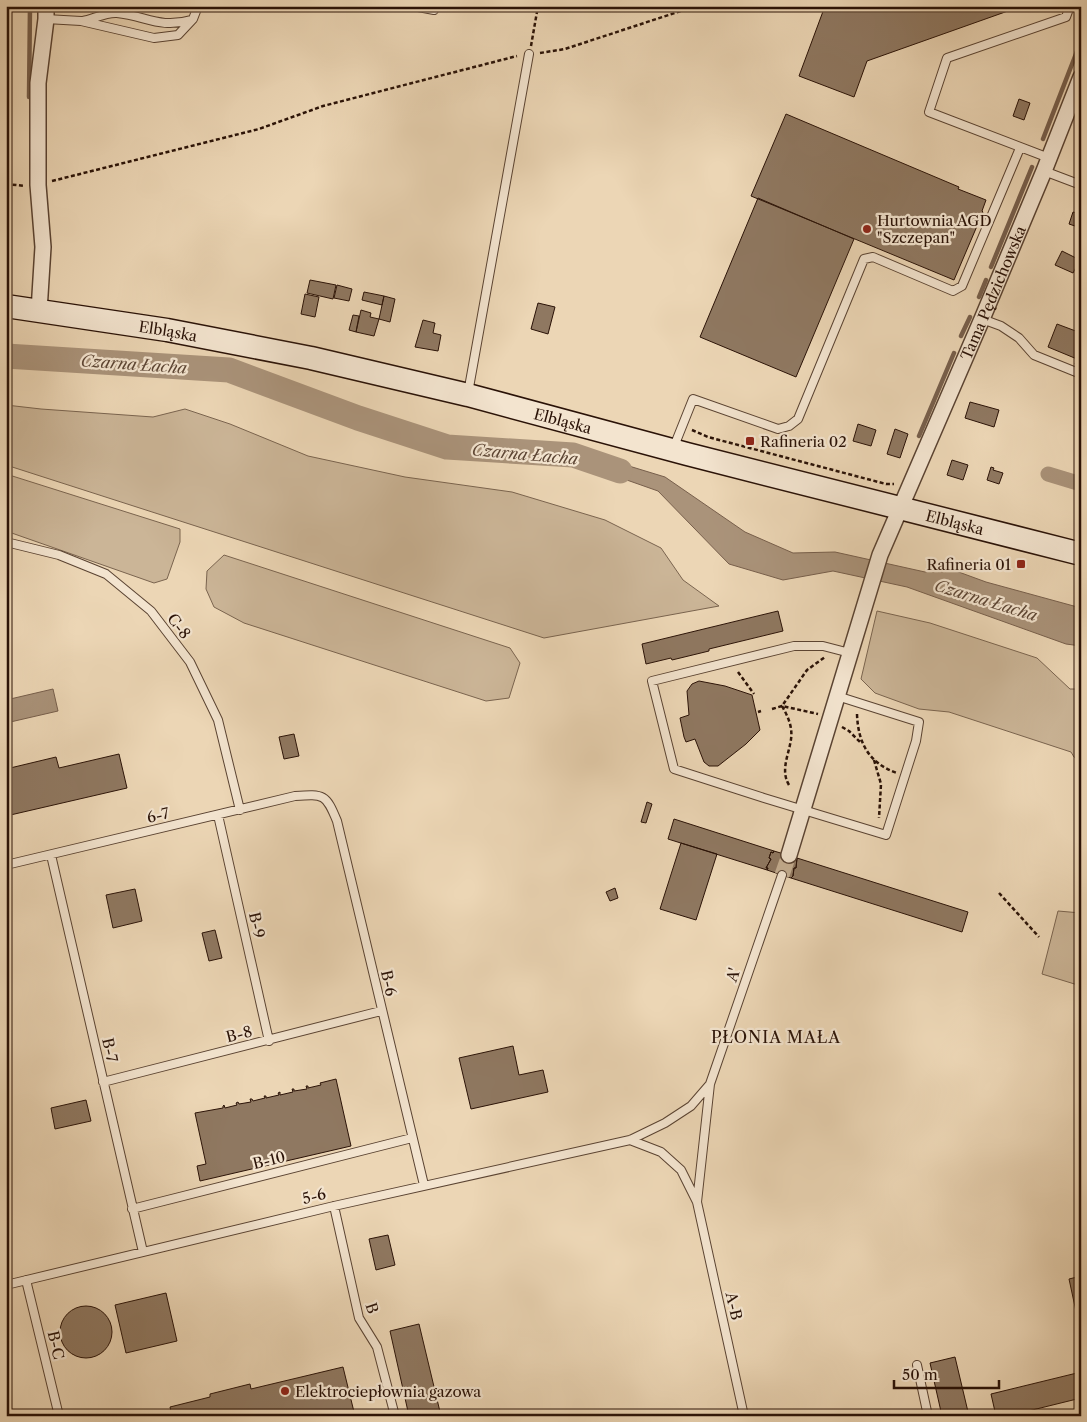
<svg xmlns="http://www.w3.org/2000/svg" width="1087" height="1422" viewBox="0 0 1087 1422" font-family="'Libre Caslon Text',serif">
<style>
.green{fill:#cbb597;stroke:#7a644f}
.water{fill:#aa937a;stroke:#775f4c}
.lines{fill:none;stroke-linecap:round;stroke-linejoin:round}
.stream{stroke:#775f4c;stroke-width:4.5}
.canal{stroke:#aa937a;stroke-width:15}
.river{stroke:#aa937a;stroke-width:25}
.building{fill:#8f7861;stroke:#2a1207}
.street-tunnel{stroke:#c5af92;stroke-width:15;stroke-dasharray:15 8;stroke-linecap:butt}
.lane-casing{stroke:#5a4332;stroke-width:10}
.street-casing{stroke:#5a4332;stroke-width:18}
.secondary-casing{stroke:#2a1207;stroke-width:25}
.path{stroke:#2a1207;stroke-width:2.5;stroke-dasharray:4 2.5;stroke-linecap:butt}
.lane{stroke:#f3e4cf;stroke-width:8}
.street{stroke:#f3e4cf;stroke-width:15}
.secondary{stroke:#f3e4cf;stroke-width:22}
.poi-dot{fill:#8f2418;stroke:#f3e4cf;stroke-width:2}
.labels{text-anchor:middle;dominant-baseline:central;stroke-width:4.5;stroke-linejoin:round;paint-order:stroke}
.poi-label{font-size:15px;fill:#2a1207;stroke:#f3e4cf;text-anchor:start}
.street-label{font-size:15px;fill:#2a1207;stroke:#f3e4cf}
.water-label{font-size:16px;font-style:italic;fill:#5d4635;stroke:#f3e4cf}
.neighbourhood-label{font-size:16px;letter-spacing:1px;fill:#2a1207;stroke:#f3e4cf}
</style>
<rect width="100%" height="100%" fill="#ecd6b5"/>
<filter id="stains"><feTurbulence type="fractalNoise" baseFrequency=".004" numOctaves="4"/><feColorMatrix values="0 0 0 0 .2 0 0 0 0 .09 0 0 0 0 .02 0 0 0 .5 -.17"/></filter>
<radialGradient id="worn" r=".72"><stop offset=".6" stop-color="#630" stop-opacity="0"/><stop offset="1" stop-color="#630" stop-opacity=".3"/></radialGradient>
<path class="green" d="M6,405l35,4 112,8 32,-8 45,15 78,32 97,21 107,15 93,28 56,28 22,32 36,26 -175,32 -538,-173z
M6,474l174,55v13l-13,37 -13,4 -148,-52z
M224,555l286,93 10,15 -11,35 -23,3 -242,-78 -30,-16 -8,-18 1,-18z
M877,611l53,12 107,35 33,31h11v72l-7,-4 -3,-5 -122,-40 -30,-3 -44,-16 -14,-14z
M1058,911l23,2v73l-39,-12z"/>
<path class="water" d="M606,459l59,18 80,55 48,21 42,-1 90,20 20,-5 41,15 95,26v38l-15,-2 -159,-57 -74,-16 -50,9 -54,-16 -71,-73 -85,-30z
M53,689l5,22 -52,12v-23z"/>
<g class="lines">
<path class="stream" d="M29,97l1,-91
M1043,139l38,-98
M991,267l41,-100
M979,297l7,-17
M961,336l9,-19
M919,436l35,-83"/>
<path class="canal" d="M1048,474l33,10"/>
<path class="river" d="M6,356l223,14 129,48 89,29 126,8 47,16"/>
</g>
<path class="building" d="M825,6h197l-155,55 -13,36 -55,-21z
M1019,99l11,4 -6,17 -11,-4z
M786,114l173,73 -1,2 28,11 -4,11 1,1 -29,68 -203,-84z
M758,198l96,41 -58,138 -96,-40z
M1073,212l8,2v14l-12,-4z
M1062,251l18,9 -7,13 -18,-8z
M310,280l26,5 -3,14 -26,-6z
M337,285l15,4 -3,12 -15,-3z
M364,292l20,4 -2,9 -20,-5z
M305,294l14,3 -4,20 -14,-3z
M384,296l11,3 -5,23 -11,-3z
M538,303l17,4 -7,27 -17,-5z
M361,310l10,3 -1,4 9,2 -5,17 -18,-4z
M353,315l6,1 -3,16 -7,-2z
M423,320l12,3 -2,10 8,2 -3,16 -23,-4z
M1057,324l24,9v33l-6,-2 2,-5 -29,-12z
M970,402l29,8 -5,17 -29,-9z
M858,424l18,6 -5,16 -18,-5z
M895,429l13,5 -8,24 -13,-4z
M952,460l16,5 -5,15 -16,-5z
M991,467l3,1 -1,2 10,3 -4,11 -12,-4z
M778,611l5,20 -74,18v2l-37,9 -1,-2 -25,6 -4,-20z
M699,681l26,5 27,9 8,35 -14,14 -28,22h-9l-5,-4 -9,-23 -9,3 -2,-5 -4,-19 9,-3 -2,-24 5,-7z
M294,734l5,22 -15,3 -5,-22z
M119,754l8,34 -121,28v-47l50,-12 3,11z
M647,802l5,2 -6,19 -5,-1z
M674,819l100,32 -1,2 -2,-1 -2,6 2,1 -5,9h2l-1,2 -99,-31z
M681,843l36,11 -21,66 -36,-11z
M774,851l23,7 -1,10h-2l-1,8 -2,2 -24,-8 1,-2h-2l5,-9 -2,-1 2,-6 2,1z
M797,858l171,54 -6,20 -171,-54 2,-2 1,-8h2z
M615,888l3,10 -8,3 -4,-9z
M135,889l7,32 -29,7 -7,-33z
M215,930l7,28 -13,3 -7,-28z
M513,1046l6,29 24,-5 5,22 -77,17 -12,-51z
M336,1079l15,67 -151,35 -3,-15 9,-2 -11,-51 28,-5v-2l1,-1 1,3 12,-3 -1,-2 2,-1 1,2 12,-2 -1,-3h2l1,2 12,-3 -1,-2h2v2l13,-3 -1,-2 2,-1v3l13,-3 -1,-3h2v2l13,-2 -1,-3h2v2l13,-3 -1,-2z
M86,1100l5,21 -36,8 -4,-21z
M388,1235l7,30 -19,5 -7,-31z
M1081,1276v54h-1l-11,-51z
M166,1293l11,48 -51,12 -11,-48z
M60 1332a26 26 0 1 1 52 0a26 26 0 1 1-52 0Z
M419,1324l22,92h-32l-19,-85z
M955,1357l14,59h-27l-12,-53z
M343,1367l12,49h-139l-1,-4 -15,4h-28l-2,-9 40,-10v-3l40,-10 1,5z
M1081,1372v26l-73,18h-12l-5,-22z"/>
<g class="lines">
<path class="street-tunnel" d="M782,875l7,-20"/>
<defs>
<path id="lane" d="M413,6l21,4
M46,19l35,2 73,17 24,-3 15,-16 5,-13
M83,21c10,-2 24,-9 34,-8 29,3 43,16 74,7
M1049,158l-120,-46 18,-54 119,-41 4,-11
M1044,171l37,14
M982,319l19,7 18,12 15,17 47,19
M468,393l61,-339
M673,449l20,-50 85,30 11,-3 9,-7 66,-160 9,-2 80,34 9,-5 58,-138
M6,542l53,13 47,19 45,37 39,51 28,58 22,90
M837,696l82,26 -3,19 -30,94 -122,-37 -90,-29 -22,-88 142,-35h29l27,7
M218,815l51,226
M51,855l92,397
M6,865l289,-69c29,-2 31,-2 42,25l87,364
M103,1082l278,-71
M630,1140l31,12 20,18 16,32 47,214
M697,1202l13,-118 72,-209
M334,1206l25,112 18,29 18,69
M132,1209l280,-71
M26,1280l33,136
M6,1285l328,-79 296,-66 35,-17 26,-17 19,-22
M917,1365l11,51"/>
<g id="street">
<path d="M39,311l4,-64 -5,-62v-102l8,-64v-13"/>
<path id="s1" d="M789,855l91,-300 102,-236 62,-148 37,-94"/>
</g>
<g id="secondary">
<path id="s2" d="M6,306l161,24 144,28 157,37 219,59 394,100"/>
</g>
</defs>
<use href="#lane" class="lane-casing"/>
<use href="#street" class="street-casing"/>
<use href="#secondary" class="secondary-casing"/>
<path class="path" d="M531,46l7,-40
M540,53l25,-4 131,-43
M52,181l207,-52 64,-23 194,-50
M6,184l19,2
M692,430l16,7 178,47h8
M738,672l16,22
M772,709l10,-3 36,8
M758,712l3,-1
M857,714c1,28 11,49 40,59
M842,727l7,4 12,12
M874,760l7,24 -2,34
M789,785c-11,-18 5,-38 2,-56 -1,-8 -5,-16 -9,-23l25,-36 18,-13
M999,893l40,44"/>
<use href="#lane" class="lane"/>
<use href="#street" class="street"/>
<use href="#secondary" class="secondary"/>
</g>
<g class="poi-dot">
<circle cx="867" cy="229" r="5"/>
<rect x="745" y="436" width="10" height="10" rx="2.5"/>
<rect x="1016" y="559" width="10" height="10" rx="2.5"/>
<circle cx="285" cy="1391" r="5"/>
</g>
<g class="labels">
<g class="poi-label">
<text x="877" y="220">Hurtownia AGD<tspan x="877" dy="17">"Szczepan"</tspan></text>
<text x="760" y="441">Rafineria 02</text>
<text x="1011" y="564" text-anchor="end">Rafineria 01</text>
<text x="295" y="1391">Elektrociepłownia gazowa</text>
</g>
<g class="street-label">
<text stroke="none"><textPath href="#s1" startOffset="599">Tama Pędzichowska</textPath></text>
<text stroke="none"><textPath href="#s2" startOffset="164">Elbląska</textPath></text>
<text stroke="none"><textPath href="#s2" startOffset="569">Elbląska</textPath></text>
<text stroke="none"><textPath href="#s2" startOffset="974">Elbląska</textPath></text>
<text transform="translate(179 626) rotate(53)">C-8</text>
<text transform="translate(158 815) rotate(-13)">6-7</text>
<text transform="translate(257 925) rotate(77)">B-9</text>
<text transform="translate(733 975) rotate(-71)">A'</text>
<text transform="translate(389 983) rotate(77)">B-6</text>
<text transform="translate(239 1034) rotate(-14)">B-8</text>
<text transform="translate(110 1050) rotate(77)">B-7</text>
<text transform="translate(269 1160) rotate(-14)">B-10</text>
<text transform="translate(314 1196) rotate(-14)">5-6</text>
<text transform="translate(734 1306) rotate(77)">A-B</text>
<text transform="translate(372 1308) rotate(72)">B</text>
<text transform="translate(56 1345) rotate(77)">B-C</text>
</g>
<g class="water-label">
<text transform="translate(134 364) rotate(4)">Czarna Łacha</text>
<text transform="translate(525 454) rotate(5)">Czarna Łacha</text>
<text transform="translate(986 600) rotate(17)">Czarna Łacha</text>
</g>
<g class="neighbourhood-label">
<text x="776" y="1037">PŁONIA MAŁA</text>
</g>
</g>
<rect width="1087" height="1422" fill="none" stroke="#ecd6b5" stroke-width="25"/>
<rect x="8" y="8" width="1072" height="1407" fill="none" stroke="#2a1207" stroke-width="2.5"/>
<rect x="12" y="12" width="1062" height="1397" fill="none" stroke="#2a1207"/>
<path d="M894 1380v8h105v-8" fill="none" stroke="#2a1207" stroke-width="2.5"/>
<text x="902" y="1380" font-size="15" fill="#2a1207" stroke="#f3e4cf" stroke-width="4" paint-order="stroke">50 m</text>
<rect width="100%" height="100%" filter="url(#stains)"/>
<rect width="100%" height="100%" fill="url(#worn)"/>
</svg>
